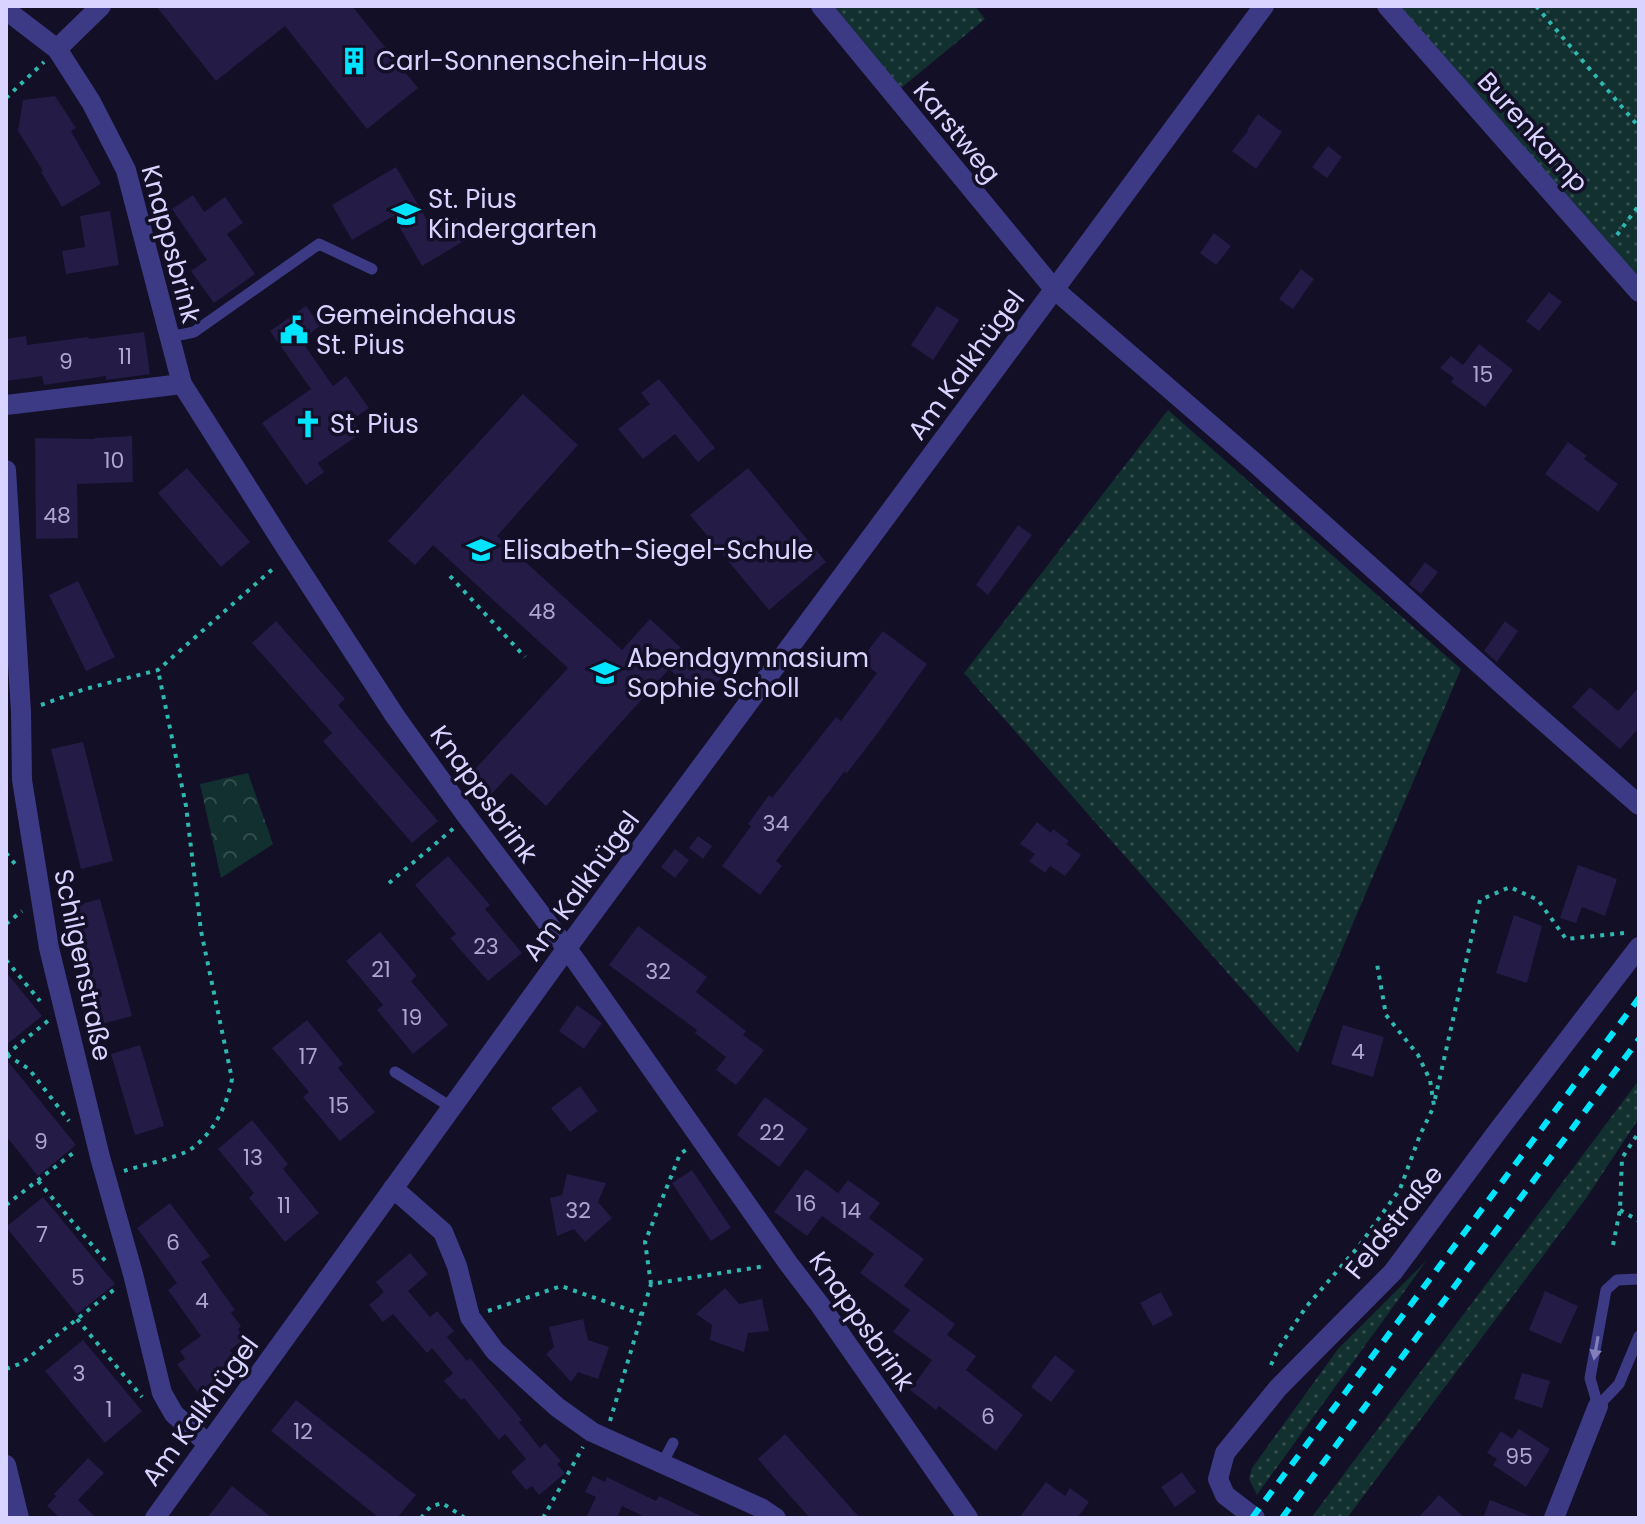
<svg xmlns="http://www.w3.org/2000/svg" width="1645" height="1524" viewBox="0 0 1645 1524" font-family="Poppins,sans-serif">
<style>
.grass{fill:url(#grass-dots)}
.forest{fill:url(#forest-crowns)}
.building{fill:#241b47}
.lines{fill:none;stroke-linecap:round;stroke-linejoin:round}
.path{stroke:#2fb8b0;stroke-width:4;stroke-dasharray:4 6;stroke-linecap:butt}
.lane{stroke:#3d3a85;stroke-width:11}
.street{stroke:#3d3a85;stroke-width:20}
.rail{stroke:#00e5ff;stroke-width:6;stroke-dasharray:12 10;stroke-linecap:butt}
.oneway{fill:#837fbc}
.labels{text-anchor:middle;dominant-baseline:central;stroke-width:7;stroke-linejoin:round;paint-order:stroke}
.number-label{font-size:22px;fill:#aca6d1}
.poi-label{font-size:26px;fill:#d9d4ff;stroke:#130f26;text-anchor:start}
.street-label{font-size:26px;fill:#d9d4ff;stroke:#130f26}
</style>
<defs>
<pattern id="grass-dots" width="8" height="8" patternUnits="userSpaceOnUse" patternTransform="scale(2)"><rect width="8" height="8" fill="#12302f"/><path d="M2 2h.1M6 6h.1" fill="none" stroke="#344d4e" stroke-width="1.8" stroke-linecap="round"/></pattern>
<pattern id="forest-crowns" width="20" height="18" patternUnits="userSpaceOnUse" patternTransform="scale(2)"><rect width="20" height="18" fill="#12302f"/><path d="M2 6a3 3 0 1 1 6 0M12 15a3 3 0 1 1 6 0" fill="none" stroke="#344d4e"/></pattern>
</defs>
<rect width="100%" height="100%" fill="#130f26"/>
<path class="grass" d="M834,6h141l10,13 -84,69z
M1387,6h252v276z
M1168,410l293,259 -163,384 -334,-380z
M1639,1080v38l-52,79 -240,321h-36z
M1427,1260l-160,221 -10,14 -8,-16 3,-11 86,-119z"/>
<path class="forest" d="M248,773l25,71 -52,34 -21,-94z"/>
<path class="building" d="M156,6h196l66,82 -51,41 -82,-103 -69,55z
M55,96l21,32 -5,3 30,53 -39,23 -21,-35 2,-1 -25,-40 5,-31z
M1258,114l24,18 -26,37 -24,-18 16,-20 -1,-1z
M1328,146l14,11 -15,21 -15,-11z
M396,167l38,65 23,-14 12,20 -47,28 -29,-50 -41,24 -20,-35z
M193,195l11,17 21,-15 18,26 -16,11 28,40 -41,29 -23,-32 16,-11 -35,-51z
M110,211l9,54 -53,9 -4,-23 23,-4 -5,-31z
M1214,233l17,13 -15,19 -16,-12z
M1301,269l13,10 -21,30 -14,-10z
M1549,292l13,10 -23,29 -13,-10z
M306,306l14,20 -19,14 32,46 13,-10 23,32 -17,12 9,13 -43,30 6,9 -18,13 -44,-62 49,-34 -41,-58z
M937,306l22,14 -26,40 -22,-15z
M144,332l6,42 -44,6v-4l-62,9 -2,-9 -36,5v-42l20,-3 1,9 61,-8 1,2z
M1479,344l34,26 -28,37 -34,-25 3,-4 -14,-10 11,-12 12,9z
M659,379l56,69 -17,14 -23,-28 -32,25 -25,-30 32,-25 -9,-11z
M523,394l55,51 -81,91 125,114 28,-31 55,51 19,-21 13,12 -35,38 -33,-30 -123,137 -35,-33 -24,26 -21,-20 102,-111 -135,-123 -18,20 -27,-24z
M132,436l1,46 -56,2 1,54 -42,1 -1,-101 60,1v-1z
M1568,442l19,14 -3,3 34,25 -20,28 -53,-38z
M187,468l63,74 -29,25 -63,-74z
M748,468l78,94 -57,48 -79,-95z
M1018,525l14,10 -44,60 -12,-10z
M1425,562l13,10 -17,22 -12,-10z
M78,581l37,76 -29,14 -37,-76z
M276,621l69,78 -7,6 100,116 -26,22 -89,-102 9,-8 -80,-90z
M1505,621l13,10 -21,31 -13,-11z
M883,631l44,33 -50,70 -30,39 -3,-1 -68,89 6,5 -22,29 -38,-29 29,-40 -3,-2 21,-29 3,3 64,-81 5,4 36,-48 -17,-12z
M1590,687l28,24 21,-24v41l-19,21 -48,-42z
M83,742l30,119 -32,8 -30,-120z
M1037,822l14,11 2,-4 16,12 -3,3 15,11 -16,21 -15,-10 -5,7 -16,-12 6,-7 -15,-10z
M698,836l14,10 -9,13 -14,-11z
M675,849l14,11 -14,18 -14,-11z
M448,856l42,49 -5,4 37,44 -34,28 -38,-43 6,-4 -41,-49z
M1578,865l39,14 -12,37 -23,-9 -6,16 -16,-5z
M100,899l32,117 -30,8 -32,-117z
M1514,915l28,11 -15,57 -31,-10z
M638,926l69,51 -11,15 50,39 -3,4 21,15 -28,35 -20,-15 10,-13 -31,-24 2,-3 -88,-65z
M380,932l37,44 -6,5 37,44 -35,29 -36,-44 6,-5 -37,-44z
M6,972l36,44 -36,29z
M577,1005l25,18 -18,26 -25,-18z
M307,1020l36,44 -5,4 37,44 -35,29 -37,-44 6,-5 -37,-44z
M1343,1025l41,12 -11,40 -42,-13z
M140,1045l24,81 -29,9 -24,-81z
M6,1059l70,86 -38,31 -32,-40z
M580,1086l18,25 -28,21 -19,-24z
M765,1097l43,32 -29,38 -42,-32z
M252,1120l36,44 -5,5 36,44 -34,29 -36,-44 5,-5 -36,-44z
M806,1169l32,24 10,-13 32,23 -11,15 55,41 -20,27 51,38 -8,11 29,21 -10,14 57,45 -27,36 -57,-45 -3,4 -26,-20 22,-30 -39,-28 17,-22 -50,-37 14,-19 -52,-38 -15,20 -33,-24z
M692,1170l39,58 -20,13 -39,-58z
M567,1174l39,9 -8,19 14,16 -27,24 -11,-13 -17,7 -7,-38 12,-3z
M43,1197l72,87 -38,30 -71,-87z
M170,1203l40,53 -9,6 34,48 -4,3 10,13 -3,3 7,10 -15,11 9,13 -41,30 -21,-29 8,-5 -5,-8 21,-15 -33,-46 9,-7 -40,-55z
M410,1253l18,21 -20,17 22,26 7,-6 17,20 -7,6 20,24 3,-3 52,62 -3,2 21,26 5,-5 16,18 -4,3 8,9 -26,22 -7,-9 -6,4 -15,-18 15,-13 -21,-25 -6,6 -35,-42 -3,2 -17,-19 9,-8 -21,-25 -5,5 -34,-39 -10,8 -14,-17 15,-13 -8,-10z
M725,1288l14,16 23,-5 7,32 -21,2 -4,19 -34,-12 2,-15 -16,-11z
M1545,1291l33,15 -17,38 -32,-14z
M1161,1292l12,23 -20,11 -13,-23z
M583,1319l5,21 21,7 -11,32 -20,-7 -7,10 -25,-28 8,-7 -5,-20z
M83,1340l59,71 -37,32 -60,-72z
M1055,1355l20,16 -24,31 -20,-15z
M1522,1373l28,8 -8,27 -28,-9z
M296,1400l120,95 -19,23h-18l-108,-87z
M1519,1429l31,20 -24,38 -33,-22 4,-6 -10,-6 14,-22 11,8z
M785,1434l26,29 49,55h-50l-27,-30 -25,-29z
M88,1458l16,15 -26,27 18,18h-36l-13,-12 9,-10 -2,-2z
M1182,1472l14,20 -21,15 -14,-20z
M593,1476l12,6 2,-5 49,24 3,-5 46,22h-58l-25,-12 -5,12h-31l10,-21 -11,-5z
M1046,1482l19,14 5,-8 19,14 -12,16h-58z
M232,1486l40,32h-65z
M1439,1495l26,23h-47z
M1490,1500l43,17v1h-50z"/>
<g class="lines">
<path class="path" d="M1536,6l103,121
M6,98l38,-36
M1617,235l22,-30
M450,576l75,81
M41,705l44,-16 73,-19 118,-104
M6,853l9,11
M389,883l65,-55
M6,924l16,-13
M6,960l34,41
M6,1055l43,-35
M7,1055l22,14 40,52
M1435,1099l45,-199 30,-13 28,13 28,39 58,-6
M124,1171c15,-5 56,-14 67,-22 23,-16 36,-44 41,-70l-31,-148 -15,-125 -28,-136
M38,1181l70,83
M6,1205l71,-55
M1620,1210l19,11
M1613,1245l7,-35 2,-52 17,-26
M651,1284l-6,-42 35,-88 7,-5
M488,1311l73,-25 80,28
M77,1319l65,78
M1271,1365l7,-16 28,-42 53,-61 41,-57 20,-54 14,-29 -4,-26 -12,-25 -32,-40 -9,-51
M6,1369l16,-6 94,-75
M610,1421l41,-137 115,-18
M421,1518l9,-11 12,-4 23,15
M543,1518l40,-71"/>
<path class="lane" d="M170,337l24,-5 125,-88 53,25
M395,1072l56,35
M1598,1406l-8,-28 16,-88 11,-10 22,-1
M1598,1406l21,-22 20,-48
M662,1464l11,-21"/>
<path class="street" d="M821,6l233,283 200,173 270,242 115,101
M1387,6l252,286
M6,10l51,39 34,53 35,68 56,214 102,161 111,171 68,95 113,150 212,302 32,42 148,213
M57,49l44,-43
M6,405l176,-21
M6,470l15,242 1,68 27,168 51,209 33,117 29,119 12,21 33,29
M393,1188l50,44 14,34 13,51 25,34 62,56 35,25 169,76 15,10
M6,1465l13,53
M155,1518l412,-570 697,-942
M1255,1518l-30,-23 -7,-16 7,-26 53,-65 115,-116 104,-140 142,-185
M1554,1518l44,-112"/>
<path class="rail" d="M1252,1518l387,-520
M1282,1518l357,-479"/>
</g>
<defs><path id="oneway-solid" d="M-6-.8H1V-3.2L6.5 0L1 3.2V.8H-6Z" transform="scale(2)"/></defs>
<use class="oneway" href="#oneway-solid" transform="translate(1596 1348) rotate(100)"/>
<defs>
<symbol id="building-bare" viewBox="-9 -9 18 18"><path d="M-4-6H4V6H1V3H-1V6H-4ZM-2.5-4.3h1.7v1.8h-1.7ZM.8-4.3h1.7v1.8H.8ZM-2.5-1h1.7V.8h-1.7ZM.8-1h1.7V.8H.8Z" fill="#00e5ff" stroke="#130f26" stroke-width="2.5" paint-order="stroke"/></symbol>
<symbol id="school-bare" viewBox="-9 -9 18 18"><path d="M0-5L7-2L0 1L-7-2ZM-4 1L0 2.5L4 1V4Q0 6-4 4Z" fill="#00e5ff" stroke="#130f26" stroke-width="2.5" paint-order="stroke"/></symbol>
<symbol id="civic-bare" viewBox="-9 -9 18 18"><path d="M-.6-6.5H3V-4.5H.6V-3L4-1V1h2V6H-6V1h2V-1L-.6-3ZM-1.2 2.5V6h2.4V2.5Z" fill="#00e5ff" stroke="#130f26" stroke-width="2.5" paint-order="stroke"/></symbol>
<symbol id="church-bare" viewBox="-9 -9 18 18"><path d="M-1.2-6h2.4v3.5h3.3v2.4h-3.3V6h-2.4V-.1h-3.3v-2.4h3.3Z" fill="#00e5ff" stroke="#130f26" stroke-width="2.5" paint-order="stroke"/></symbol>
</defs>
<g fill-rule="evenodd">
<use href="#building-bare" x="334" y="41" width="40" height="40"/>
<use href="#school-bare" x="386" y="194" width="40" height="40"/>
<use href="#civic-bare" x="274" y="310" width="40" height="40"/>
<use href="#church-bare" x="288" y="404" width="40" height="40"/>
<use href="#school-bare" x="461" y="530" width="40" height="40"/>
<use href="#school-bare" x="585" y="653" width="40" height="40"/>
</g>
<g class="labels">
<g class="number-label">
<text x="125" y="356">11</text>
<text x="66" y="361">9</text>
<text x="1483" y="374">15</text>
<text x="114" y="460">10</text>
<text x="57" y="515">48</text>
<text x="542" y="611">48</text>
<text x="776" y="823">34</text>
<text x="486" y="946">23</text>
<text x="381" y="969">21</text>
<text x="658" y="971">32</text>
<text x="412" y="1017">19</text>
<text x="1358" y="1051">4</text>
<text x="308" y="1056">17</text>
<text x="339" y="1105">15</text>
<text x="772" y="1132">22</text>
<text x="41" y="1141">9</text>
<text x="253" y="1157">13</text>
<text x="806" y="1203">16</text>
<text x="284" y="1205">11</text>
<text x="578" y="1210">32</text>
<text x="851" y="1210">14</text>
<text x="42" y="1234">7</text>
<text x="173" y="1242">6</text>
<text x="78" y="1277">5</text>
<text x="202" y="1300">4</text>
<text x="79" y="1373">3</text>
<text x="109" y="1409">1</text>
<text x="988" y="1416">6</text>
<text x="303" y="1431">12</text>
<text x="1519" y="1456">95</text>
</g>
<g class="poi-label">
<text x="376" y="61">Carl-Sonnenschein-Haus</text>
<text x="428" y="199">St. Pius<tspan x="428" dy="30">Kindergarten</tspan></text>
<text x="316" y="315">Gemeindehaus<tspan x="316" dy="30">St. Pius</tspan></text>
<text x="330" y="424">St. Pius</text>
<text x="503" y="550">Elisabeth-Siegel-Schule</text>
<text x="627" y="658">Abendgymnasium<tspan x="627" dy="30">Sophie Scholl</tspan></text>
</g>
<g class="street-label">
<text transform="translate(957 132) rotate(51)">Karstweg</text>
<text transform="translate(1533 132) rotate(48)">Burenkamp</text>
<text transform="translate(171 244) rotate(75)">Knappsbrink</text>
<text transform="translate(966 365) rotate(-54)">Am Kalkhügel</text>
<text transform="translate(484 794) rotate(54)">Knappsbrink</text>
<text transform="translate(581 886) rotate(-54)">Am Kalkhügel</text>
<text transform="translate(83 965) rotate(78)">Schilgenstraße</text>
<text transform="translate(1394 1222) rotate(-51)">Feldstraße</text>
<text transform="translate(862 1321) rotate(55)">Knappsbrink</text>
<text transform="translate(200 1411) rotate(-54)">Am Kalkhügel</text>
</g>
</g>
<rect width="1645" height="1524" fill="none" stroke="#d9d4ff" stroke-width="16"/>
</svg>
